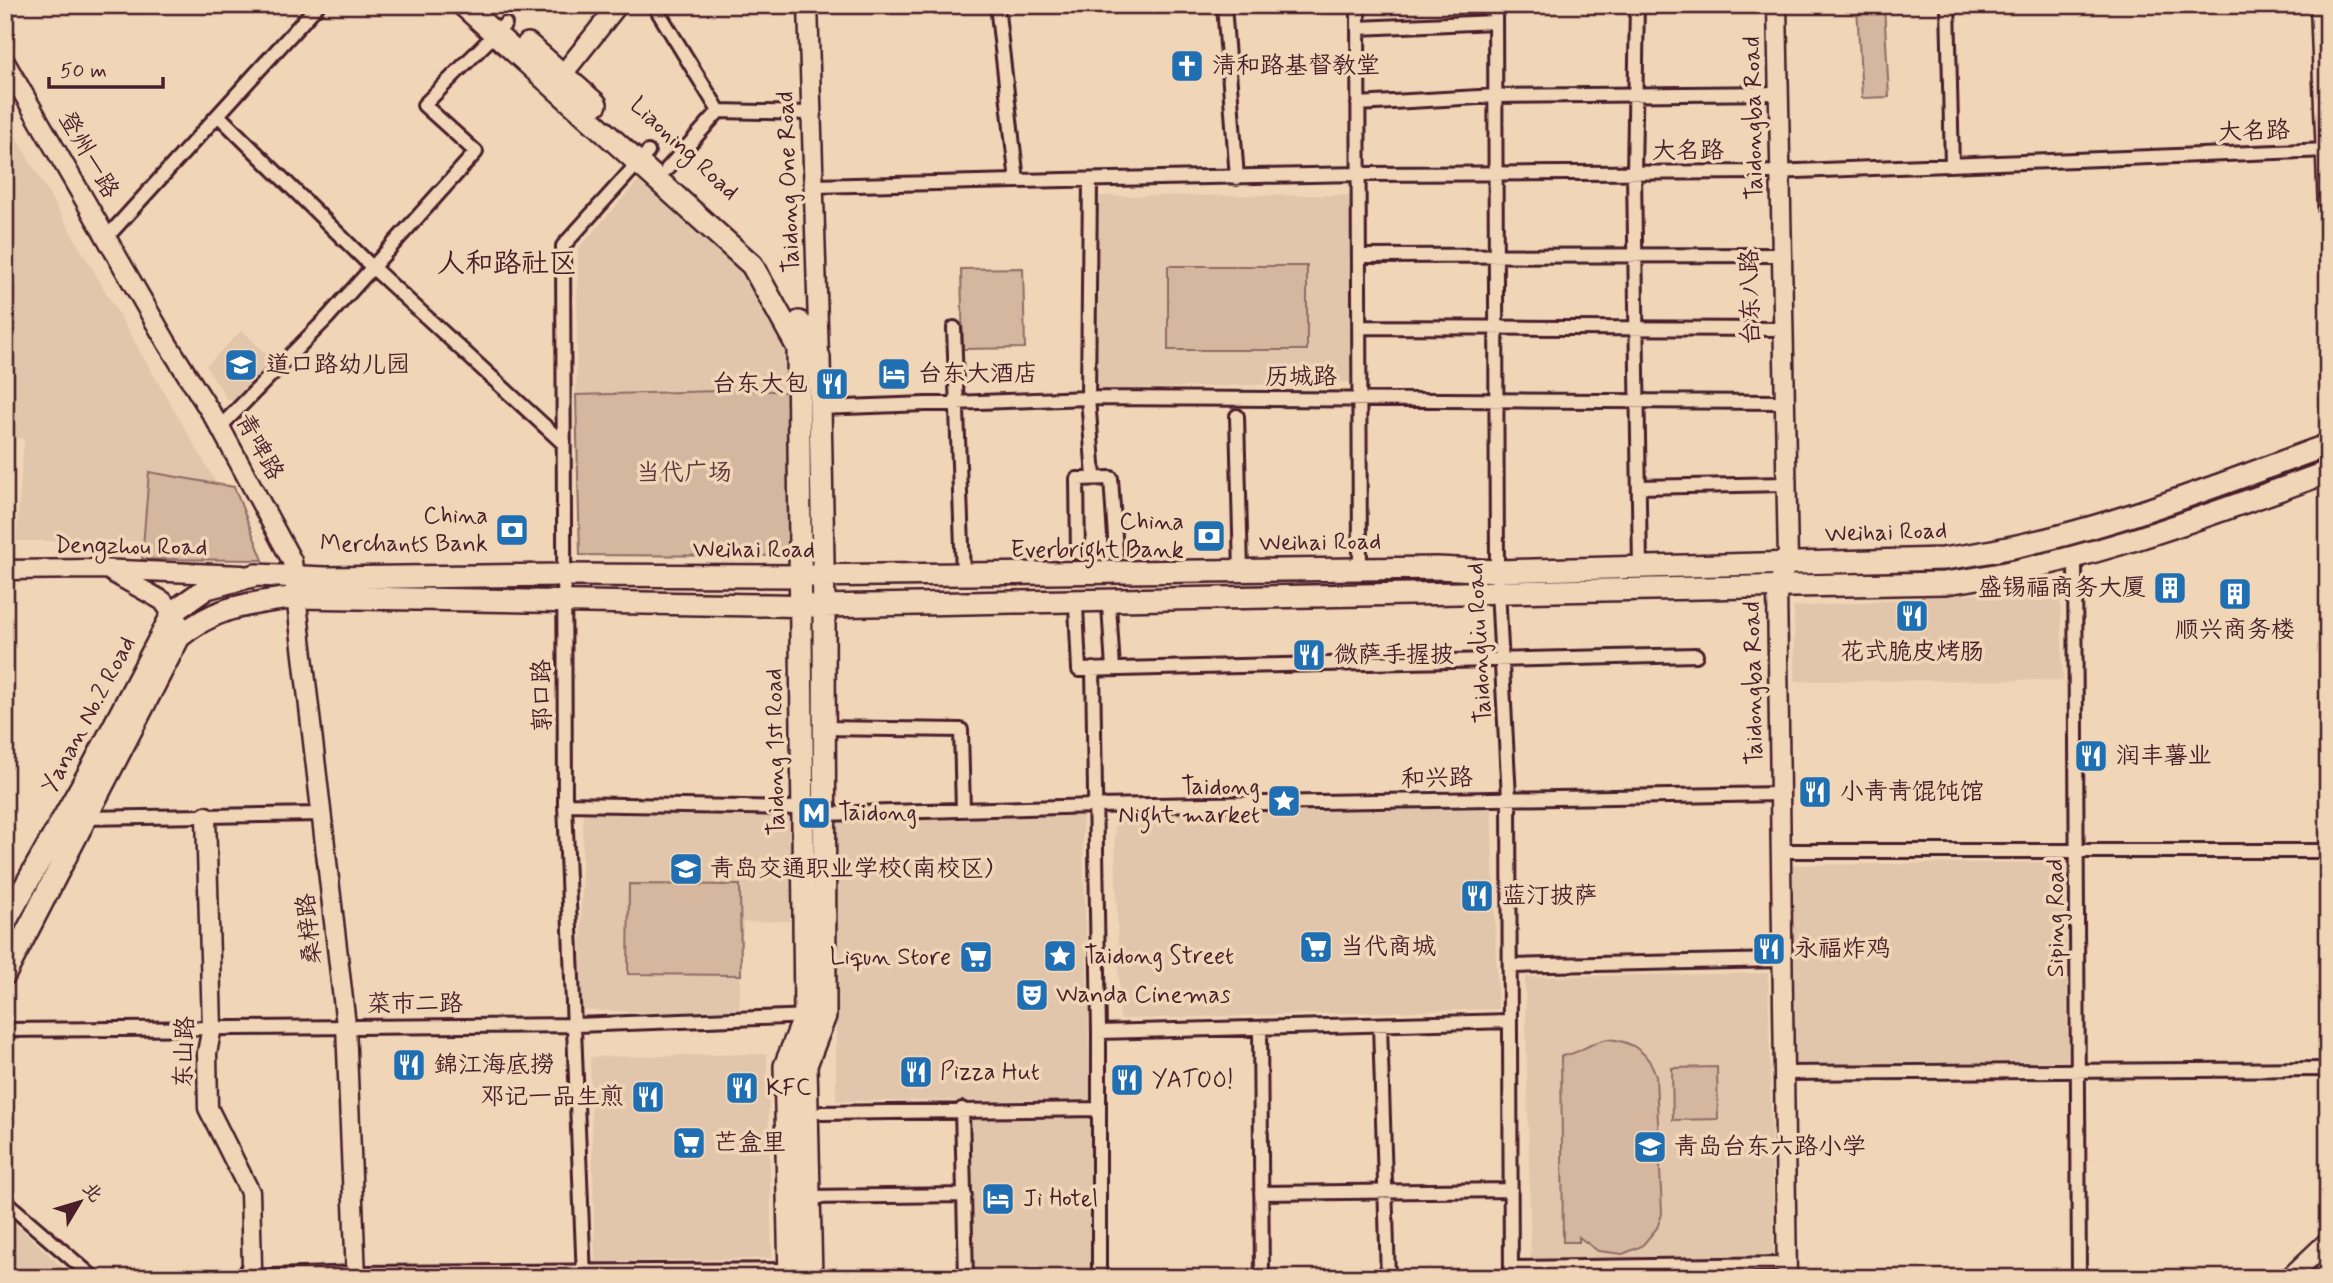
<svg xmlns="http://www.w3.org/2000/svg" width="2333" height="1283" viewBox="0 0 2333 1283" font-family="Mynerve,'LXGW WenKai TC',sans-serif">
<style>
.built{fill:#e2c6ab}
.green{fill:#d5b7a0;stroke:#906b66;stroke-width:2}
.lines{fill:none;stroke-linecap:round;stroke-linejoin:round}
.street-casing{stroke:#4a1f2b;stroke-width:18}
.secondary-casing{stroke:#4a1f2b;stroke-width:23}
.primary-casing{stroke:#4a1f2b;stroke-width:26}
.street{stroke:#f0d5b7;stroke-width:12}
.secondary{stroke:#f0d5b7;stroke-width:18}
.primary{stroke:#f0d5b7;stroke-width:21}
.labels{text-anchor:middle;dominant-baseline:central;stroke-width:7;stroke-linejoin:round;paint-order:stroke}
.poi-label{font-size:24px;fill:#4a1f2b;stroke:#f0d5b7;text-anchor:start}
.street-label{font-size:24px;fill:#4a1f2b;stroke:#f0d5b7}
.park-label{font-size:24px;fill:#5f363d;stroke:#f0d5b7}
.quarter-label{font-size:28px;fill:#4a1f2b;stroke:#f0d5b7}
</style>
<rect width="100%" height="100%" fill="#f0d5b7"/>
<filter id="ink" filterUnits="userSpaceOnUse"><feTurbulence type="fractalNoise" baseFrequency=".0143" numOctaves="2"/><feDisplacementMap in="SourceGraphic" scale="14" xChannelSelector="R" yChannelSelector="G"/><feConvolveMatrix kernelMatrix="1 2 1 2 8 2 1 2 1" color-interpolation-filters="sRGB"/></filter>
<g filter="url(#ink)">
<path class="built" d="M5,118l245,423h-234l8,-102 -19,-3z
M647,171l103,97 40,81 1,43 -211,163 -4,-160 2,-146z
M1351,195l2,187 -257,8 1,-194z
M242,330l33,33 -39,39 -9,-3 -21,-33z
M2060,588l3,92 -268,1 -1,-74z
M1491,799l7,210 -378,10 -6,-212z
M1082,806l9,294 -255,1v-286z
M583,811l208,5 -1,105 -47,1 -4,93 -159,-5z
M2065,862l3,199 -273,3 -3,-199z
M1768,973l6,282 -243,4 -6,-282z
M767,1054l5,204 -177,4 -5,-205z
M1092,1114v164h-118l-2,-159z
M5,1214l69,64h-69z"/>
<path class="green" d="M1857,5h27l5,92 -27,1z
M1168,266h139v84h-139z
M1023,268l2,80 -62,1 -2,-80z
M754,390l37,2 -1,164 -210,-1 -4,-160z
M149,472l85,15 29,73 -121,-1z
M629,884l111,1 1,90 -113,-1z
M1608,1039c24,2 41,13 48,37l6,138 -5,14 -15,18 -19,8 -25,-3 -19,-14v5h-16l-2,-186c18,-1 28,-14 47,-17z
M1717,1067l1,52 -45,1 -1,-52z"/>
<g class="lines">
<defs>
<path id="street" d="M654,5l65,106
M997,5l20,176 341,-7 415,-2 555,-22
M1224,5l13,173
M1358,5l2,564
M1495,5l2,566 12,227 2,480
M1637,5l-3,168 6,395
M1948,5l4,160
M1358,28l137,-6
M1358,104l138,-8 283,-3
M218,115l153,151 192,177
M667,169l52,-58 91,2
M1090,181l-2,217 6,79
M814,186l203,-5
M107,237l211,-232
M1359,256l422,-1
M1359,327l424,2
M954,328l9,246
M819,408l269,-10 695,4
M1237,416l4,155
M220,427l107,-109 149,-166 -52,-47 81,-81
M1639,487l147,-3
M1078,553l-1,-74 34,-1 5,74
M2075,558l4,720
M1109,605l4,64
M1076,606l3,64 617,-15
M1093,669l6,363v246
M823,728l138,2 2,80
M565,804l237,4
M823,814l273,-8 684,-12
M82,818l240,-4
M1780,851h548
M1510,966l271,-6
M1380,1025l8,253
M1260,1028l2,250
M5,1030l571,-5 235,-9
M1099,1032l411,-11
M1783,1073l545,-4
M962,1109l4,169
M822,1113l277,-4
M1261,1193l250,-3
M809,1197l156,-2
M5,1201l89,77
M1511,1268l275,-4
M221,1278l135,-5 437,-3
M584,1278l-19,-474 -2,-558 85,-94"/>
<path id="secondary" d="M808,5l11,352
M1777,5l11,556 -11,27 10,690
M2320,5l8,205
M5,62l162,281 53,84 72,134 54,464 10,253
M563,74l55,-69
M5,570l91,-1 146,6
M113,573l50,28 15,21
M206,816l6,211 -5,26 1,55 42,84 2,74 -6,12
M2289,1278l39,-37"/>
<path id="primary" d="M463,5l289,260 46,83 7,668 -20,50 5,212
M528,44l68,60
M799,322l20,35 5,255 1,404 -19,49 5,213
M5,922l88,-156 81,-155 33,-23 49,-13 69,3 238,-3 237,1 637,-8 60,3 446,-12c134,-17 259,-68 385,-114
M5,974l174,-337c39,-32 70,-33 118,-40l526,9 1122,-23c132,-17 258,-66 383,-111"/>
</defs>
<use href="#street" class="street-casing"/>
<use href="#secondary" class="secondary-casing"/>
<use href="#primary" class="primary-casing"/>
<use href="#street" class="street"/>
<use href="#secondary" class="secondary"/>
<use href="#primary" class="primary"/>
</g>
</g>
<defs>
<symbol id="church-square" viewBox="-11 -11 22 22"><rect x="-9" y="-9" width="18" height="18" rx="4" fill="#1f6fb2" stroke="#f0d5b7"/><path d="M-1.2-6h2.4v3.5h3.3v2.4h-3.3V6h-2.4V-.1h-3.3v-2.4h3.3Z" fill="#fff"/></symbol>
<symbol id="school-square" viewBox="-11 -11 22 22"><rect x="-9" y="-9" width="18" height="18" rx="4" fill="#1f6fb2" stroke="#f0d5b7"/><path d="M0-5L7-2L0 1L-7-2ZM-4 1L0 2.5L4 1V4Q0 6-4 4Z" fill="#fff"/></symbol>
<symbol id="hotel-square" viewBox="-11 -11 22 22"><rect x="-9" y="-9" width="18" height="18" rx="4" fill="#1f6fb2" stroke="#f0d5b7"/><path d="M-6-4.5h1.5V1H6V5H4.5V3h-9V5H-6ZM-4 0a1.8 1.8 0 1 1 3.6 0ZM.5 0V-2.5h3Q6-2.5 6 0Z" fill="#fff"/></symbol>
<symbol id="restaurant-square" viewBox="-11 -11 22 22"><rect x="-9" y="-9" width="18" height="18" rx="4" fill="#1f6fb2" stroke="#f0d5b7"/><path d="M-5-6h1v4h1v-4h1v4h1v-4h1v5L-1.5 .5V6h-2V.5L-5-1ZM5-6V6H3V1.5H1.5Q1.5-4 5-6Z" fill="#fff"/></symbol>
<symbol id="bank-square" viewBox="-11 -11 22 22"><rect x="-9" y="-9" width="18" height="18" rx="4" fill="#1f6fb2" stroke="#f0d5b7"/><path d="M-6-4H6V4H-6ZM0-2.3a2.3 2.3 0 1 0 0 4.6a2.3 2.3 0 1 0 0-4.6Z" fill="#fff"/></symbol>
<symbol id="building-square" viewBox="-11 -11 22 22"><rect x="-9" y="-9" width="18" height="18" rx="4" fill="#1f6fb2" stroke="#f0d5b7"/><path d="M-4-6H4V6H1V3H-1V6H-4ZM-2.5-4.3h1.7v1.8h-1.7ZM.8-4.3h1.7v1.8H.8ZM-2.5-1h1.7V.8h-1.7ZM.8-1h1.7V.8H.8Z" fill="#fff"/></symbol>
<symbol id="sight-square" viewBox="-11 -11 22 22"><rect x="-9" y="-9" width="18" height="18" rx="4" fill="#1f6fb2" stroke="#f0d5b7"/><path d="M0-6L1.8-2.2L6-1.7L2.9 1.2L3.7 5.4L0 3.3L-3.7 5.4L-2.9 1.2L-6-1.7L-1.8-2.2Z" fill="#fff"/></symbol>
<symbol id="metro-square" viewBox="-11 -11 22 22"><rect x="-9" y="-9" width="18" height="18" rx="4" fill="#1f6fb2" stroke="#f0d5b7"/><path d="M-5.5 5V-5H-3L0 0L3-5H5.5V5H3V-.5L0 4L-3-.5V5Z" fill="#fff"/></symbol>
<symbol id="supermarket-square" viewBox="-11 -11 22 22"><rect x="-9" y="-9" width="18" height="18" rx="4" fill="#1f6fb2" stroke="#f0d5b7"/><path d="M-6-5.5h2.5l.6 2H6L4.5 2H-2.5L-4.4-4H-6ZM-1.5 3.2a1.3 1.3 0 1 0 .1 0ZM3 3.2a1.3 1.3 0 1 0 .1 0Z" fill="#fff"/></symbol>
<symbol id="theatre-square" viewBox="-11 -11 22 22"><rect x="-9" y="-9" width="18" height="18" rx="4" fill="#1f6fb2" stroke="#f0d5b7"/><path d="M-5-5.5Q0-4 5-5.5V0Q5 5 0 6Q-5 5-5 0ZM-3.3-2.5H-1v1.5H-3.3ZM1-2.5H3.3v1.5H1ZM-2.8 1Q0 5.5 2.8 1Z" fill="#fff"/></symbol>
</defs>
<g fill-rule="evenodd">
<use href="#church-square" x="1168" y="47" width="38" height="38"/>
<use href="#school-square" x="222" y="346" width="38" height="38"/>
<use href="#hotel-square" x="875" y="355" width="38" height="38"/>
<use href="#restaurant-square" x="813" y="365" width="38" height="38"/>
<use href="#bank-square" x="493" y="511" width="38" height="38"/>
<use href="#bank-square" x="1190" y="517" width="38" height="38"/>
<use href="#building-square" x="2151" y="569" width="38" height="38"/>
<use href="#building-square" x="2216" y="575" width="38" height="38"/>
<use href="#restaurant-square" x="1893" y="597" width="38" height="38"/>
<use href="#restaurant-square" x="1290" y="636" width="38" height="38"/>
<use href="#restaurant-square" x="2072" y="737" width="38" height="38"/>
<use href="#restaurant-square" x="1796" y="773" width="38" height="38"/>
<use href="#sight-square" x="1265" y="782" width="38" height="38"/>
<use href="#metro-square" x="795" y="794" width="38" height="38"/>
<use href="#school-square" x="667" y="850" width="38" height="38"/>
<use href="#restaurant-square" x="1458" y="877" width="38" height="38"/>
<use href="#supermarket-square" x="1297" y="928" width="38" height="38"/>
<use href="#restaurant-square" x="1750" y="930" width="38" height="38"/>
<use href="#sight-square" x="1041" y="937" width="38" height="38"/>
<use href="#supermarket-square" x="957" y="938" width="38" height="38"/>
<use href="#theatre-square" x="1013" y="976" width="38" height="38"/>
<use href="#restaurant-square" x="390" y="1046" width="38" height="38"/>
<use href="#restaurant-square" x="897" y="1053" width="38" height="38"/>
<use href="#restaurant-square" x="1108" y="1061" width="38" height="38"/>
<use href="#restaurant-square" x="723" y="1069" width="38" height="38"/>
<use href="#restaurant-square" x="629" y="1078" width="38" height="38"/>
<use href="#supermarket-square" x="670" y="1124" width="38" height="38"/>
<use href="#school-square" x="1631" y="1128" width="38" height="38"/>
<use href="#hotel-square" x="979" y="1180" width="38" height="38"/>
</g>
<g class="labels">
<g class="poi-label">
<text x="1212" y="66">清和路基督教堂</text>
<text x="266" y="365">道口路幼儿园</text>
<text x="918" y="374">台东大酒店</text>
<text x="808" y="384" text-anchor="end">台东大包</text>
<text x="488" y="516" text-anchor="end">China<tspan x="488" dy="28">Merchants Bank</tspan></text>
<text x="1184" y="522" text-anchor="end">China<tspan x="1184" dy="28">Everbright Bank</tspan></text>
<text x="2146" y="588" text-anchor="end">盛锡福商务大厦</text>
<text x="2235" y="630" text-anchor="middle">顺兴商务楼</text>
<text x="1912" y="652" text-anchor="middle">花式脆皮烤肠</text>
<text x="1334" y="655">微萨手握披</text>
<text x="2116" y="756">润丰薯业</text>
<text x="1260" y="787" text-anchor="end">Taidong<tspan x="1260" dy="28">Night market</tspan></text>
<text x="1840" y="792">小青青馄饨馆</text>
<text x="838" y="813">Taidong</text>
<text x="710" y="869">青岛交通职业学校(南校区)</text>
<text x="1502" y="896">蓝汀披萨</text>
<text x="1340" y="947">当代商城</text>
<text x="1794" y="949">永福炸鸡</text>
<text x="1084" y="956">Taidong Street</text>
<text x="951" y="957" text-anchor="end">Liqun Store</text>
<text x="1056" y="995">Wanda Cinemas</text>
<text x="434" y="1065">錦江海底撈</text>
<text x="940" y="1072">Pizza Hut</text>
<text x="1152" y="1080">YATOO!</text>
<text x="766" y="1088">KFC</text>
<text x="624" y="1097" text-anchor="end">邓记一品生煎</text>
<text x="714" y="1143">芒盒里</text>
<text x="1674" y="1147">青岛台东六路小学</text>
<text x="1023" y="1199">Ji Hotel</text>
</g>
<g class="street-label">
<text transform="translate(1754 118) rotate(-91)">Taidongba Road</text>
<text transform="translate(2254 132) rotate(-2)">大名路</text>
<text transform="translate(684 149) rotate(43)">Liaoning Road</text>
<text x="1688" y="151">大名路</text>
<text transform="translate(88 155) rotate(60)">登州一路</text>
<text transform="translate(789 182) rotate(-92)">Taidong One Road</text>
<text transform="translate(1751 297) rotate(-91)">台东八路</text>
<text x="1301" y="377">历城路</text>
<text transform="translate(259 447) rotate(61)">青啤路</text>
<text transform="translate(1886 533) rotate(-2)">Weihai Road</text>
<text transform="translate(1320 543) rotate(-1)">Weihai Road</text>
<text transform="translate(131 547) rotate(1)">Dengzhou Road</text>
<text x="754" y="550">Weihai Road</text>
<text transform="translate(1480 643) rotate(-93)">Taidongliu Road</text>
<text transform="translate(1754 683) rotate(-91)">Taidongba Road</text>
<text transform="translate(543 695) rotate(-91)">郭口路</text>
<text transform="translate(89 715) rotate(-62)">Yanan No.2 Road</text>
<text transform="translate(776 752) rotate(-91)">Taidong 1st Road</text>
<text transform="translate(1437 779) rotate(-1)">和兴路</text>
<text transform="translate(2056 918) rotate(-90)">Siping Road</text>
<text transform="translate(310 929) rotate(-96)">桑梓路</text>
<text x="415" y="1004">菜市二路</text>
<text transform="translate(185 1052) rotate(-88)">东山路</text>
</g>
<g class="park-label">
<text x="684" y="473">当代广场</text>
</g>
<g class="quarter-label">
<text x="507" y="264">人和路社区</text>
</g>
</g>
<rect width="2333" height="1283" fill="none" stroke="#f0d5b7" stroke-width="28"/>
<rect x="14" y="14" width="2305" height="1255" fill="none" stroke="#4a1f2b" stroke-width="2.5" filter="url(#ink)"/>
<g transform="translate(80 1202) rotate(52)" stroke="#f0d5b7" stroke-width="5" paint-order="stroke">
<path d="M0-5L12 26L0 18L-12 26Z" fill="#4a1f2b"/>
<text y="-10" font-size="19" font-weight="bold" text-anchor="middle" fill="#4a1f2b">北</text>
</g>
<path d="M49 77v10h114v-10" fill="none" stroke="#4a1f2b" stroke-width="3.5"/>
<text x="60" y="77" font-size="21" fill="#4a1f2b" stroke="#f0d5b7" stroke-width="5" paint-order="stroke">50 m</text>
</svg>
